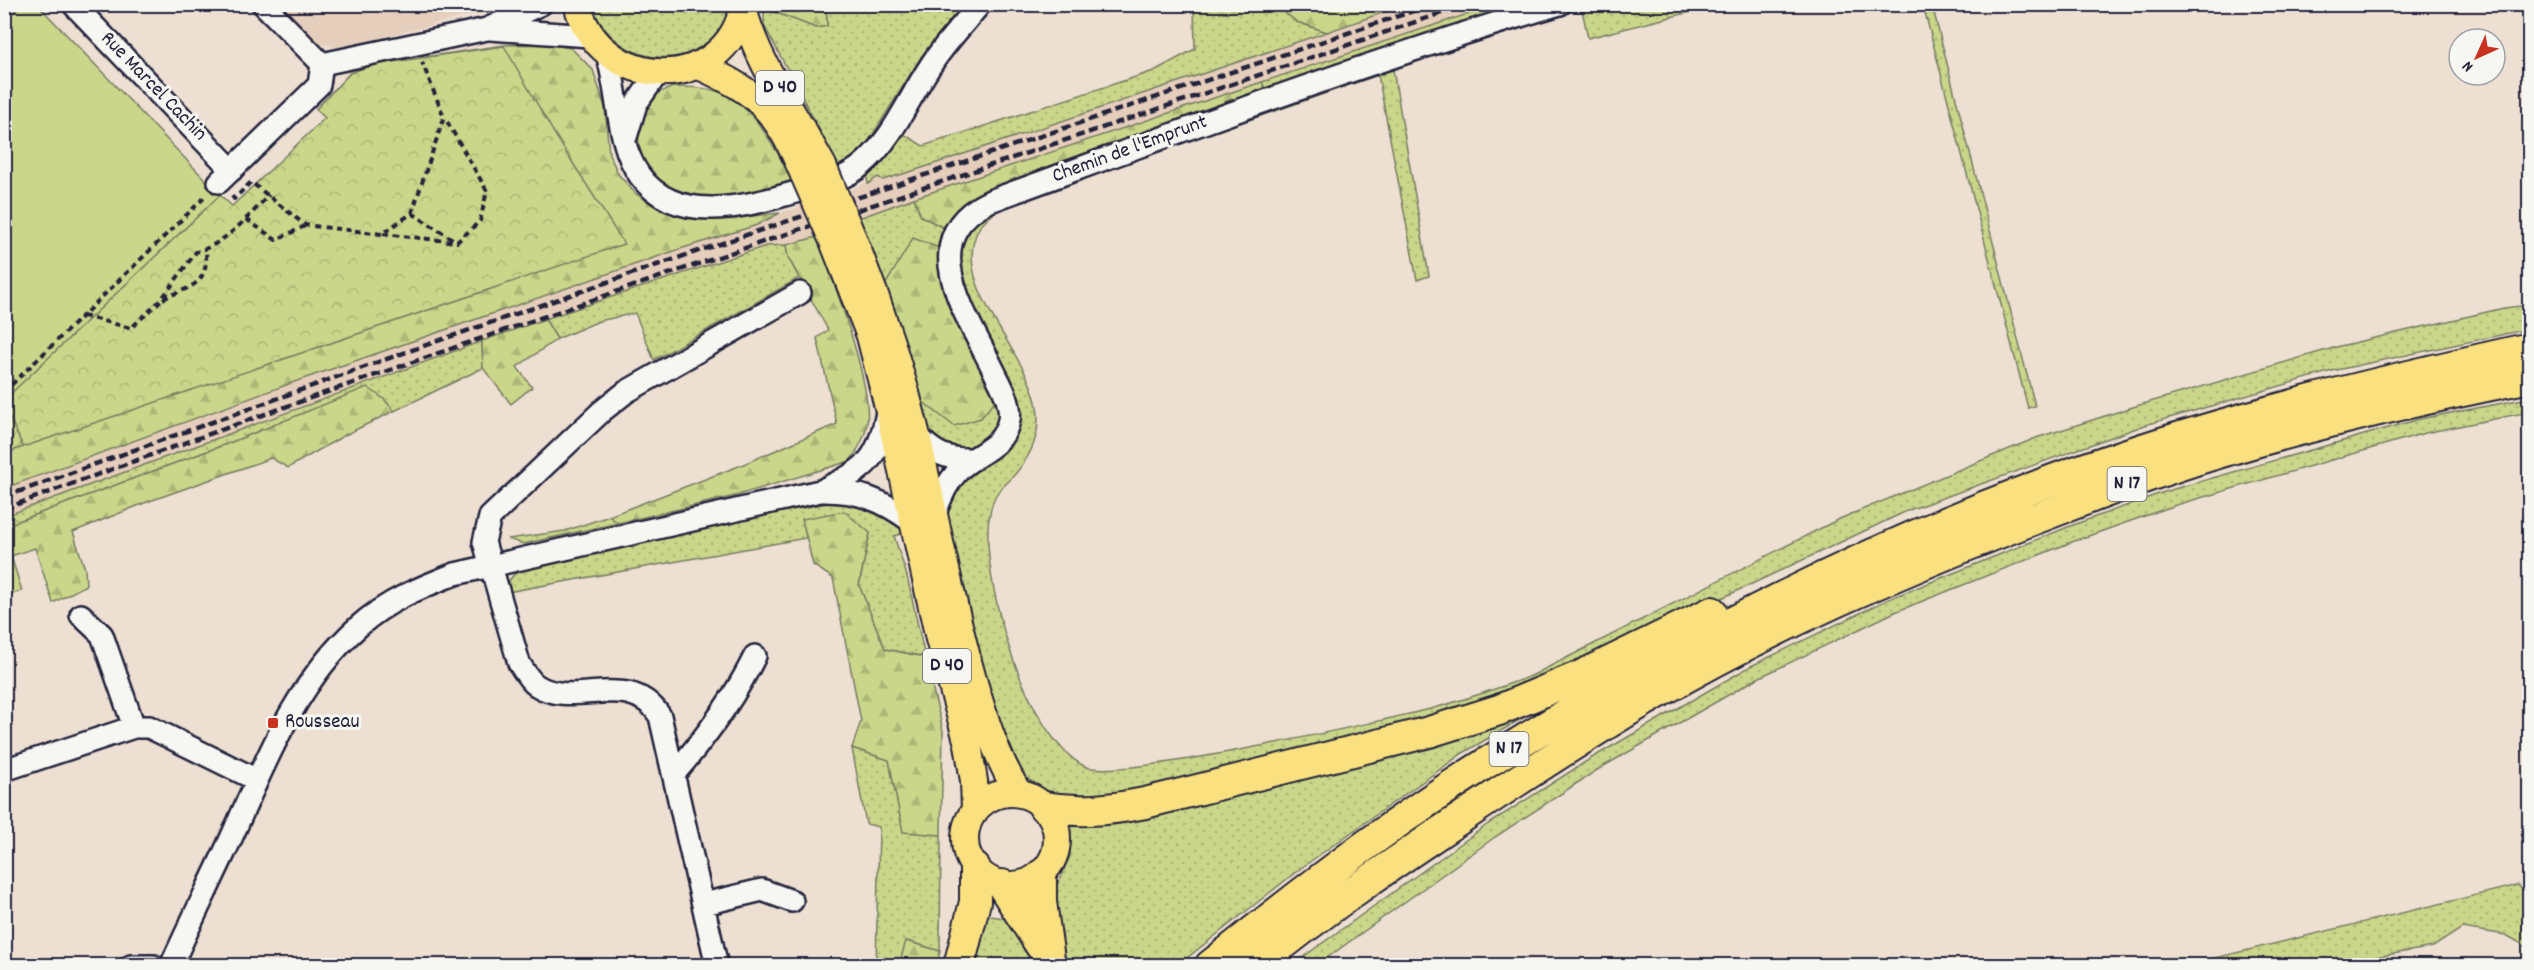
<svg xmlns="http://www.w3.org/2000/svg" width="2534" height="970" viewBox="0 0 2534 970" font-family="Dekko,sans-serif">
<style>
.built{fill:#e6cebc}
.grass{fill:url(#grass-dots);stroke:#767c62;stroke-width:1.5}
.forest{fill:url(#forest-firs);stroke:#767c62;stroke-width:1.5}
.park{fill:url(#park-crowns);stroke:#767c62;stroke-width:1.5}
.garden{fill:url(#garden-furrows);stroke:#767c62;stroke-width:1.5}
.pitch{fill:#cad689;stroke:#767c62;stroke-width:1.5}
.lines{fill:none;stroke-linecap:round;stroke-linejoin:round}
.minor-casing{stroke:#22223b;stroke-width:26}
.major-casing{stroke:#22223b;stroke-width:30}
.highway-casing{stroke:#22223b;stroke-width:34}
.path{stroke:#22223b;stroke-width:4;stroke-dasharray:6 4.5;stroke-linecap:butt}
.minor{stroke:#f6f6f2;stroke-width:21}
.major{stroke:#fbe080;stroke-width:26}
.highway{stroke:#fbe080;stroke-width:30}
.rail{stroke:#22223b;stroke-width:4.5;stroke-dasharray:9 4.5;stroke-linecap:butt}
.major-bridge-casing{stroke:#22223b;stroke-width:30;stroke-linecap:butt}
.major-bridge{stroke:#fbe080;stroke-width:26}
.poi-dot{fill:#c8321e;stroke:#f6f6f2;stroke-width:2}
.labels{text-anchor:middle;dominant-baseline:central;stroke-width:6;stroke-linejoin:round;paint-order:stroke}
.shield{fill:#f6f6f2;stroke:#626272;stroke-width:1.5}
.shield-label{font-size:20px;font-weight:bold;fill:#22223b}
.street-label{font-size:21px;fill:#22223b;stroke:#f6f6f2}
.poi-label{font-size:21px;fill:#22223b;stroke:#f6f6f2;text-anchor:start}
</style>
<defs>
<pattern id="grass-dots" width="8" height="8" patternUnits="userSpaceOnUse" patternTransform="scale(1.5)"><rect width="8" height="8" fill="#cad689"/><path d="M2 2h.1M6 6h.1" fill="none" stroke="#adb777" stroke-width="1.8" stroke-linecap="round"/></pattern>
<pattern id="forest-firs" width="22" height="20" patternUnits="userSpaceOnUse" patternTransform="scale(1.5)"><rect width="22" height="20" fill="#cad689"/><path d="M5 1l3.5 6h-7zM16 11l3.5 6h-7z" fill="#adb777"/></pattern>
<pattern id="park-crowns" width="20" height="18" patternUnits="userSpaceOnUse" patternTransform="scale(1.5)"><rect width="20" height="18" fill="#cad689"/><path d="M2 6a3 3 0 1 1 6 0M12 15a3 3 0 1 1 6 0" fill="none" stroke="#adb777"/></pattern>
<pattern id="garden-furrows" width="10" height="10" patternUnits="userSpaceOnUse" patternTransform="scale(1.5)"><rect width="10" height="10" fill="#cad689"/><path d="M-1 1l2-2M0 10L10 0M9 11l2-2" fill="none" stroke="#adb777"/></pattern>
</defs>
<rect width="100%" height="100%" fill="#eddfd2"/>
<filter id="ink" filterUnits="userSpaceOnUse"><feTurbulence type="fractalNoise" baseFrequency=".0167" numOctaves="2"/><feDisplacementMap in="SourceGraphic" scale="12" xChannelSelector="R" yChannelSelector="G"/><feConvolveMatrix kernelMatrix="1 2 1 2 8 2 1 2 1" color-interpolation-filters="sRGB"/></filter>
<g filter="url(#ink)">
<path class="built" d="M277,5h233l-170,43 -24,-5z
M1404,5h91l-581,193 -117,46 -31,2 -176,58 -585,212v-28l292,-107 380,-131 80,-25 23,-12 67,-21 31,-15 38,-7z"/>
<path class="grass" d="M592,5h138c-20,72 -114,68 -138,0z
M826,5h137l-43,54 -55,88 -27,22 -20,-42 -54,-102v-17l52,20 11,-2z
M1194,5h81l22,17 30,10 -411,138 -33,10 -5,-3 -10,7 -1,-7 15,-14 22,-29 19,12 231,-75 41,-22z
M1495,5h14l4,7 -245,84 -6,-14z
M1581,5v-1l137,1 -130,33z
M1923,5h9l103,401 -7,2z
M1392,64l37,212 -12,4 -39,-205 -350,122z
M914,198l7,18 25,13 -4,20 -58,38 -25,-69z
M982,210l11,4c-5,5 -12,10 -15,16 -29,59 57,126 60,185 1,27 -11,47 -29,66 -5,5 -12,10 -14,16 -4,9 -7,23 -7,32 -3,62 38,206 96,237 31,16 302,-46 350,-58 33,-9 65,-20 97,-32l306,-156 199,-82 97,-31 207,-61 164,-38 25,-3v24l-197,42 -187,54 -236,85 -266,125 -144,64 -333,88 -102,13 -35,-20 -12,-11 -10,-19 -21,-64 -41,-167c7,-41 38,-58 67,-85l-55,-158 4,-41z
M786,245l2,12 11,21 -145,82 -19,-47 -36,8 -42,18 -12,-20 221,-73z
M482,341l1,27 -89,43 -10,-12 -17,-11 -135,54 -227,84v-10z
M998,397c9,40 -3,37 -34,55l-35,-12 -11,-42z
M2529,398v14l-104,21 -249,72 -99,35 -182,72 -137,66 -161,92 -102,67 -178,128h-25l196,-141 102,-65 161,-93 138,-67 184,-74 94,-34 253,-72z
M840,501c28,0 51,4 64,32l-10,3 13,40 18,81 -40,-8 -26,-64 11,-52 -67,-14 3,19 -299,54c0,-14 7,-19 19,-24l253,-56z
M609,516l9,7 -95,21 -15,-5 57,-8z
M1527,705l3,9 -67,39 -162,115 -123,97h-113l-7,-21 -7,-45 19,-43v-26l4,-7z
M852,748l37,12 14,71 38,4 -1,116 -33,-10 -8,24h-23l3,-138 -13,-3z
M2518,885l11,11v52l-23,-13 -44,-7 -29,19 -104,18h-143z
M987,916c33,0 35,23 44,49l-64,1z"/>
<path class="forest" d="M765,5h61l1,21 -11,2 -52,-20z
M1275,5h130l-78,27 -30,-10z
M547,44l24,4 22,22 12,37 4,47 10,21 17,19 21,13 60,13 63,-7 -23,12 -80,25 -380,131 -292,107 -1,-34 18,-7 -17,-40v-8l543,-151 -232,-139 34,-36 22,-8 132,-20z
M1262,82l6,14 -309,115 -13,18 -25,-13 -7,-18z
M673,87c16,0 31,0 47,5 32,10 59,62 73,90 -31,7 -67,21 -99,15 -39,-8 -68,-44 -50,-84 3,-4 5,-13 8,-16 5,-5 15,-7 21,-10z
M817,237c15,41 56,146 50,187 -2,14 -9,26 -17,37l-115,35 -117,27 -9,-7 130,-50 98,-42 -20,-86 11,-8 -40,-73 -2,-12z
M913,238l29,11 -1,25 57,123 -17,21 -27,8 -36,-28 -34,-111z
M545,319l12,20 -40,28 15,20 -21,17 -28,-36 -1,-27z
M367,387l17,12 10,12 -49,24 -57,33 -17,-10 -124,44 -74,30 12,37 1,16 -33,18 -18,-55 -24,8 11,35 -17,4v-69l227,-84z
M844,511l26,22 -11,52 26,64 40,8 18,74 -2,104 -38,-3 -14,-72 -37,-12 9,-27 -28,-143 -20,-13 -11,-46z
M906,941l34,10 -3,14h-38z"/>
<path class="park" d="M504,46l50,87 70,111 -601,203 -18,-40 -1,-8 216,-204 12,11 93,-88 -9,-9 34,-36 22,-8z"/>
<path class="garden" d="M5,407l18,40 -18,7h-1z"/>
<path class="pitch" d="M21,5h17l182,190 -215,204v-379z"/>
<g class="lines">
<defs>
<path id="minor" d="M73,4l159,166
M263,4l59,60
M490,29l100,7
M607,54c12,38 9,89 33,122 37,50 107,30 156,16 23,-7 47,-11 66,-27 30,-25 46,-65 67,-97 14,-23 34,-43 51,-64
M626,137l10,-33 21,-30
M219,182l100,-97 3,-21 165,-35 54,-25
M916,434c18,20 31,26 58,25
M826,488c42,-19 53,-31 61,-76
M934,518c5,-18 12,-35 25,-48 18,-18 44,-21 50,-50 3,-16 -7,-33 -14,-47 -26,-55 -85,-135 -5,-172 189,-69 377,-140 570,-197
M81,615l21,20 32,92
M4,770l130,-43h15l108,53
M674,774c32,-37 60,-75 81,-118
M704,904l58,-14 30,11
M131,966h23
M171,966c20,-45 42,-88 62,-132 33,-74 64,-153 126,-208 28,-25 62,-39 96,-52l365,-83c37,-1 63,9 92,31
M717,966l-57,-250c-31,-48 -86,-6 -124,-31 -7,-5 -12,-14 -17,-22l-35,-121 6,-25 112,-106 24,-19 174,-99"/>
<path id="major" d="M577,4c23,89 149,93 167,0
M743,8c14,56 53,107 80,158
M697,65c63,28 80,46 107,110
M852,236c27,65 49,132 65,200 18,80 33,161 55,240 12,41 24,81 47,118
M833,241l37,95 18,71 51,232 29,105 6,37 1,30
M965 839a46 46 0 1 1 92 0a46 46 0 1 1-92 0Z"/>
<path id="highway" d="M1044,807c35,6 66,3 101,-4l284,-71 70,-22 86,-36 127,-62
M1041,875v27l9,64
M1002,885l39,61
M959,966l16,-64v-34
M1210,966c100,-81 202,-159 312,-225 176,-108 364,-201 558,-271 147,-52 298,-88 450,-122
M1256,966c66,-54 136,-102 208,-150 63,-42 127,-84 192,-122 117,-68 243,-122 368,-171 60,-23 120,-47 181,-66 106,-33 215,-58 325,-80"/>
</defs>
<use href="#minor" class="minor-casing"/>
<use href="#major" class="major-casing"/>
<use href="#highway" class="highway-casing"/>
<path class="path" d="M232,196l2,3 17,-17 54,43 77,9 30,-21 32,-96 -22,-55
M412,213l42,27
M246,219l30,21 29,-14
M383,234l74,8 23,-21 7,-30 -42,-73
M163,299c29,-14 45,-13 43,-49
M83,316l48,12 30,-28 35,-48c28,-7 54,-37 73,-57
M4,392l202,-196"/>
<use href="#minor" class="minor"/>
<use href="#major" class="major"/>
<use href="#highway" class="highway"/>
<path class="rail" d="M4,497l405,-146 248,-86 777,-261
M4,509c484,-180 976,-338 1464,-505"/>
<defs>
<path id="major-bridge" d="M823,166l29,70
M804,175l29,66"/>
</defs>
<use href="#major-bridge" class="major-bridge-casing"/>
<use href="#major-bridge" class="major-bridge"/>
</g>
</g>
<rect class="poi-dot" x="267" y="717" width="12" height="12" rx="3"/>
<g class="labels">
<g class="shield">
<rect x="756" y="71" width="48" height="34" rx="4.5"/>
<rect x="2107.5" y="467" width="39" height="34" rx="4.5"/>
<rect x="923" y="649" width="48" height="34" rx="4.5"/>
<rect x="1489.5" y="732" width="39" height="34" rx="4.5"/>
</g>
<g class="shield-label">
<text x="780" y="88">D 40</text>
<text x="2127" y="484">N 17</text>
<text x="947" y="666">D 40</text>
<text x="1509" y="749">N 17</text>
</g>
<g class="street-label">
<text transform="translate(153 87) rotate(46)">Rue Marcel Cachin</text>
<text transform="translate(1130 150) rotate(-20)">Chemin de l'Emprunt</text>
</g>
<g class="poi-label">
<text x="285" y="723">Rousseau</text>
</g>
</g>
<rect width="2534" height="970" fill="none" stroke="#f6f6f2" stroke-width="24"/>
<rect x="12" y="12" width="2510" height="946" fill="none" stroke="#22223b" stroke-width="2" filter="url(#ink)"/>
<g transform="translate(2477 57) rotate(225)"><circle r="28" fill="#f6f6f2" stroke="#a1a1a9" stroke-width="1.5"/>
<path d="M0-4.5L10 22L0 15L-10 22Z" fill="#c8321e"/>
<text y="-9" font-size="16" font-weight="bold" text-anchor="middle" fill="#22223b">N</text>
</g>
</svg>
